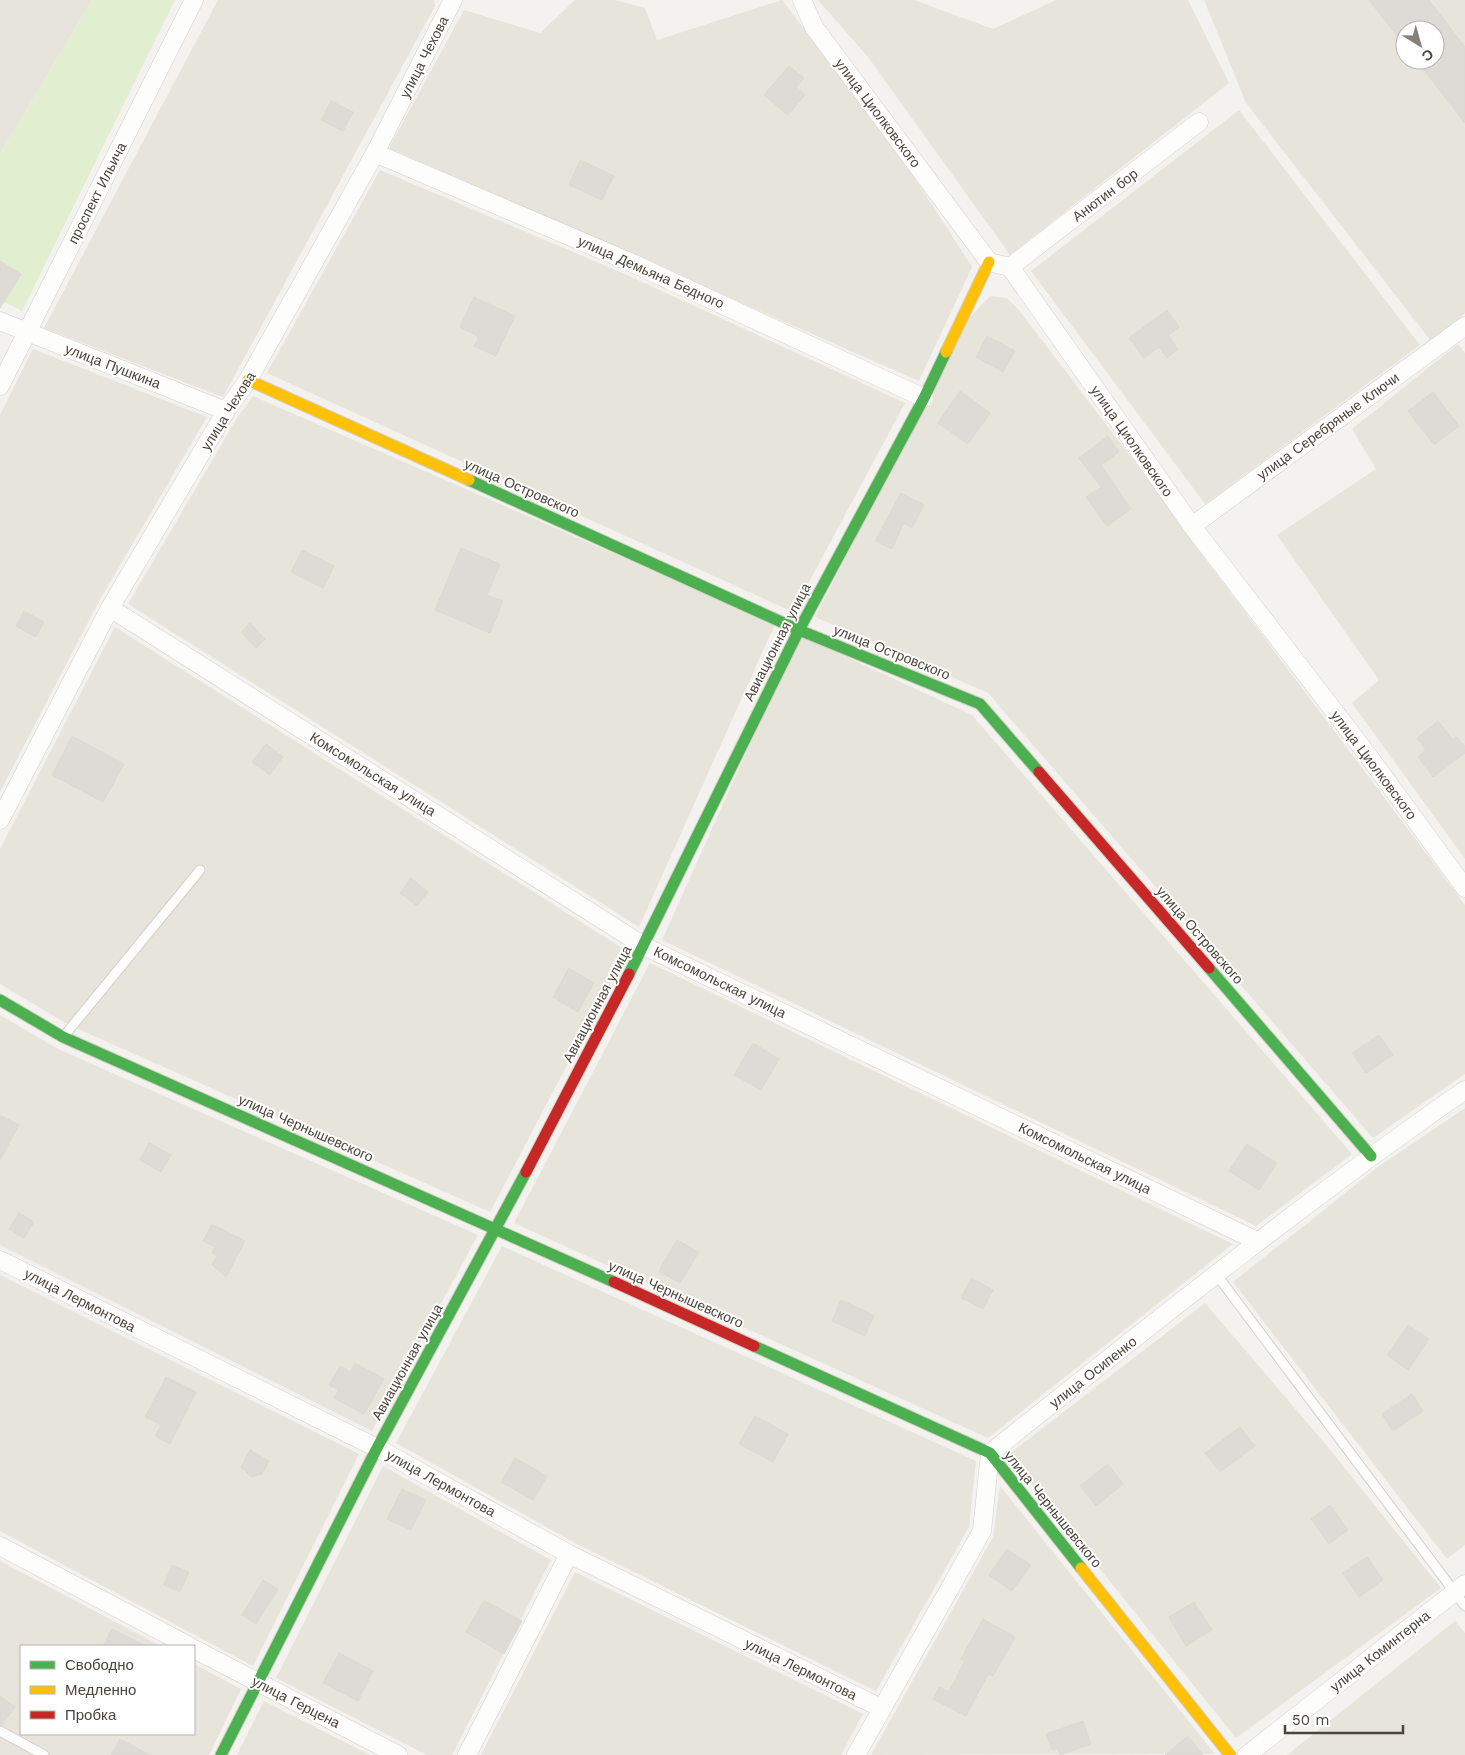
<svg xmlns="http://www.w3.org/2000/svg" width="1465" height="1755" viewBox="0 0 1465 1755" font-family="'Work Sans',sans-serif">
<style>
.residential{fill:#e7e4dc;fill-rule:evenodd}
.green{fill:#e1eecf}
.building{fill:#dedbd6;stroke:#dcd9d4}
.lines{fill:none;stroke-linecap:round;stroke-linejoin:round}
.lane-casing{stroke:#d2d0cb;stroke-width:11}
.street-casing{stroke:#d2d0cb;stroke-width:19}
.fast-casing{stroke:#d3cfc5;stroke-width:13}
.slow-casing{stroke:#d3cfc5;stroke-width:13}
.jam-casing{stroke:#d3cfc5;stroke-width:13}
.lane{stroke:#fdfdfc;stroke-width:9}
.street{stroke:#fdfdfc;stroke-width:18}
.fast{stroke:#4caf50;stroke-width:11}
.slow{stroke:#ffc107;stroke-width:11}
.jam{stroke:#c62828;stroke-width:11}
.labels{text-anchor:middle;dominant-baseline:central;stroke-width:4;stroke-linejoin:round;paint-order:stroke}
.street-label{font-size:14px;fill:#4b4439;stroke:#fff}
</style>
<rect width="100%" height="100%" fill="#f4f2ee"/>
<path class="residential" d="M0,0h92l-92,154z
M218,0h216l1,6 -212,391 -179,-69z
M575,0h40l30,8 12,32 125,-40 109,141 81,126 -53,114 -530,-233 75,-138 76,23z
M818,0h96l79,29 63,-29h132l41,83 -219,172 -142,-198z
M1204,0h261v313l-34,28 -185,-238zM1405,30h30v30h-30z
M1239,110l181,235 -215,159 -174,-233z
M380,170l247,105 278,128 -112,209 -526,-239z
M990,296l17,2 12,12 140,184 25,37 281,374v169l-92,64 -385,-445 -173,-76 154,-299z
M1458,344l7,9v506l-113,-156 27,-23 -102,-145 99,-66 -24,-40z
M33,349l174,68 -108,184 -99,191v-377z
M253,396l522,228 -136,303 -511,-323 109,-186z
M115,627l512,324 -137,261 -421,-187 -69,-41v-135z
M799,635l173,80 380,439 -96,72 -594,-286z
M650,963l583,281 -245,194 -474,-215z
M0,1015l58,34 420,186 -106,196 -372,-186z
M1465,1108v437l-18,14 -214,-277 145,-115z
M502,1246l474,215 -7,66 -93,164 -301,-148 -179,-100z
M0,1275l359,179 -106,212 -253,-135z
M1205,1303l122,143 114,142 -205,150 -228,-283z
M383,1466l168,94 -99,195h-25l-151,-77z
M1000,1486l215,268 -344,1 122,-218z
M0,1561l161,85h-140v88h173v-70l47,25 -32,66h-209z
M575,1572l288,142 -22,41h-360z
M1455,1621l10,12v122h-178z
M264,1701l106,54h-133z"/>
<path class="green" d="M92,0h83l-153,311 -22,-11v-146z"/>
<path class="building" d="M1369,0h60l36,47v76l-49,-63h19v-30h-30v16z
M789,66l15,12 -8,9 9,8 -17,20 -24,-20z
M331,101l22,11 -10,19 -22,-11z
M580,160l34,16 -12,24 -33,-15z
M0,261l21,13 -21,34z
M474,297l41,19 -19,40 -22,-10 5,-9 -19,-10z
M1167,310l12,17 -11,8 10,14 -11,9 -8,-11 -15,11 -15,-20z
M987,336l28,15 -12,21 -27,-15z
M960,391l30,22 -22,31 -30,-21z
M1433,392l26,34 -25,19 -26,-34z
M1108,436l11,16 -18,13 30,44 -24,17 -21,-29 15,-10 -22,-29z
M901,493l23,12 -12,23 -8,-5 -12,26 -17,-8z
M461,548l39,16 -13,31 16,6 -13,32 -55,-23z
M302,550l32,16 -11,22 -32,-16z
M24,611l20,11 -8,15 -20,-11z
M250,623l15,16 -9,9 -15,-16z
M1438,721l15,19 4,-3 8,10v6l-32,24 -15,-20 8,-7 -9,-12z
M72,736l52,28 -21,38 -51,-27z
M266,744l17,13 -13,18 -18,-13z
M411,878l17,14 -11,14 -17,-13z
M569,968l25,15 -16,29 -25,-15z
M1379,1035l14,20 -27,18 -14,-20z
M753,1043l26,16 -18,31 -27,-15z
M0,1115l19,10 -19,35z
M149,1143l22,12 -10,17 -21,-12z
M1247,1144l30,19 -18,27 -30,-19z
M19,1213l15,9 -10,16 -15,-9z
M212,1224l33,17 -19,36 -14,-12 5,-9 -5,-3 3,-6 -12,-6z
M677,1240l22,12 -19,31 -21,-12z
M971,1278l22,12 -10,19 -22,-11z
M841,1300l33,15 -9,21 -33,-15z
M1408,1325l21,14 -21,31 -21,-15z
M355,1363l29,16 -20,35 -30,-16 4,-8 -9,-5 11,-19 10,6z
M166,1377l30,15 -26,52 -15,-8 6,-11 -16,-8z
M1412,1394l11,17 -30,20 -11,-17z
M755,1416l33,18 -15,28 -34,-18z
M1240,1427l15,19 -35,26 -15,-19z
M250,1450l19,11 -7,13 -11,3 -10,-10z
M515,1458l32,18 -14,24 -32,-18z
M1108,1464l15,20 -27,22 -16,-20z
M402,1489l24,11 -15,30 -24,-11z
M1330,1505l18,25 -19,14 -18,-25z
M1007,1549l24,16 -19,26 -23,-16z
M1367,1557l16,23 -24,17 -16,-24z
M172,1565l17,7 -9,20 -16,-7z
M263,1580l15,9 -22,35 -14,-9z
M484,1600l38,21 -18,33 -38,-22z
M1194,1602l18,28 -26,16 -17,-29z
M983,1619l32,18 -22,39 -5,-2 -22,42 -33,-17 6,-12 10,5 16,-31 -4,-2z
M112,1629l34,17h-43z
M339,1653l34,18 -15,30 -35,-18z
M0,1696l15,11 -13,18h-2z
M1083,1721l8,23 -31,11 -2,-7 -6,2 -6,-16z
M1188,1736l15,19h-38z
M120,1739l30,16h-39z"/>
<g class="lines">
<defs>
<path id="lane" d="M64,1036l136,-166
M1216,1274l249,332
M0,1731l44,24"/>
<path id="street" d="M802,0l12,27 175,235 21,5 182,259 175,228 98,134
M375,153l257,110 292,135
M1010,267l189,-145
M0,321l226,90
M0,386l194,-386
M1192,526l273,-200
M110,608l534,338 613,295
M0,820l110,-212 116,-197 22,-31 127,-227 78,-153
M0,1260l377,188 192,106 312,154
M0,1546l189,100
M194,1649l204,106
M467,1755l102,-201
M856,1755l126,-224 8,-78c156,-124 311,-249 475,-363
M1247,1755l218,-171"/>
<path id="fast" d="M469,480l330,150 181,74 59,68
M1209,968l162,188
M629,974l170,-344 125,-232 22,-46
M0,1000l63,37 551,245
M754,1346l236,107 91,115
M221,1755l156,-307 149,-276"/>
<path id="slow" d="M946,352l43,-90
M248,380l221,100
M1081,1568l149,187"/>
<path id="jam" d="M1039,772l170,196
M526,1172l103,-198
M614,1282l140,64"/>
</defs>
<use href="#lane" class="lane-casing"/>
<use href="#street" class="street-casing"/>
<use href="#fast" class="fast-casing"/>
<use href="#slow" class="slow-casing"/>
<use href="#jam" class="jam-casing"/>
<use href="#lane" class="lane"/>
<use href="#street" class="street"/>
<use href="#fast" class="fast"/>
<use href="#slow" class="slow"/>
<use href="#jam" class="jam"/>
</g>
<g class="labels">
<g class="street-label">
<text transform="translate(424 57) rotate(-63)">улица Чехова</text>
<text transform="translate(878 113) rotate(53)">улица Циолковского</text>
<text transform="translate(97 193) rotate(-63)">проспект Ильича</text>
<text transform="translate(1105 195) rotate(-37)">Анютин бор</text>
<text transform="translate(651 272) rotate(24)">улица Демьяна Бедного</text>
<text transform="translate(113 366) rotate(21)">улица Пушкина</text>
<text transform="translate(228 411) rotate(-58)">улица Чехова</text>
<text transform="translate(1328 426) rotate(-36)">улица Серебряные Ключи</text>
<text transform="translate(1132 441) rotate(55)">улица Циолковского</text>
<text transform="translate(522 488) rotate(24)">улица Островского</text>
<text transform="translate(777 642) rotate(-63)">Авиационная улица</text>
<text transform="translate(892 652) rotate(22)">улица Островского</text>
<text transform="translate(1374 765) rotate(53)">улица Циолковского</text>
<text transform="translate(373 774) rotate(32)">Комсомольская улица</text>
<text transform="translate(1200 935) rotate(49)">улица Островского</text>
<text transform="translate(720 982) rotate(26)">Комсомольская улица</text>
<text transform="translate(597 1004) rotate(-62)">Авиационная улица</text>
<text transform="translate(306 1128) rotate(24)">улица Чернышевского</text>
<text transform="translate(1085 1158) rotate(26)">Комсомольская улица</text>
<text transform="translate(676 1294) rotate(24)">улица Чернышевского</text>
<text transform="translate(80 1300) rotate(27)">улица Лермонтова</text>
<text transform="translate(407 1362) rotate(-61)">Авиационная улица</text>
<text transform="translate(1093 1372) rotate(-38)">улица Осипенко</text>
<text transform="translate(441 1483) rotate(29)">улица Лермонтова</text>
<text transform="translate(1053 1509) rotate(51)">улица Чернышевского</text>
<text transform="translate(1380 1651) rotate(-38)">улица Коминтерна</text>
<text transform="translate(801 1669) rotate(26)">улица Лермонтова</text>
<text transform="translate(296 1702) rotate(27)">улица Герцена</text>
</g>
</g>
<rect x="20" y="1645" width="175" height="90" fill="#ffffff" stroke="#b7b4b0"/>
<rect x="30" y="1661" width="25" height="8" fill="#4caf50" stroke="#b7b4b0"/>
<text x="65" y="1670" font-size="15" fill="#4b4439">Свободно</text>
<rect x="30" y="1686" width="25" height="8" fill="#ffc107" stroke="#b7b4b0"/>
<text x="65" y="1695" font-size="15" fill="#4b4439">Медленно</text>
<rect x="30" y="1711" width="25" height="8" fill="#c62828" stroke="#b7b4b0"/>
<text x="65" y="1720" font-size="15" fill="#4b4439">Пробка</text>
<g transform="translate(1420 45) rotate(143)"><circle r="24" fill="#ffffff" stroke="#b7b4b0"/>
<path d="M0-4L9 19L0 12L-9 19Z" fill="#868178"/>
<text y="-8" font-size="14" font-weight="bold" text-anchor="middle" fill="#4b4439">С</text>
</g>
<path d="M1285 1725v8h118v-8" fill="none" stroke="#4b4439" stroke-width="2.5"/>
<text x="1292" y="1725" font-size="15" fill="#4b4439" stroke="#ffffff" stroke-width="4" paint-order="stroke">50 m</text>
</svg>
